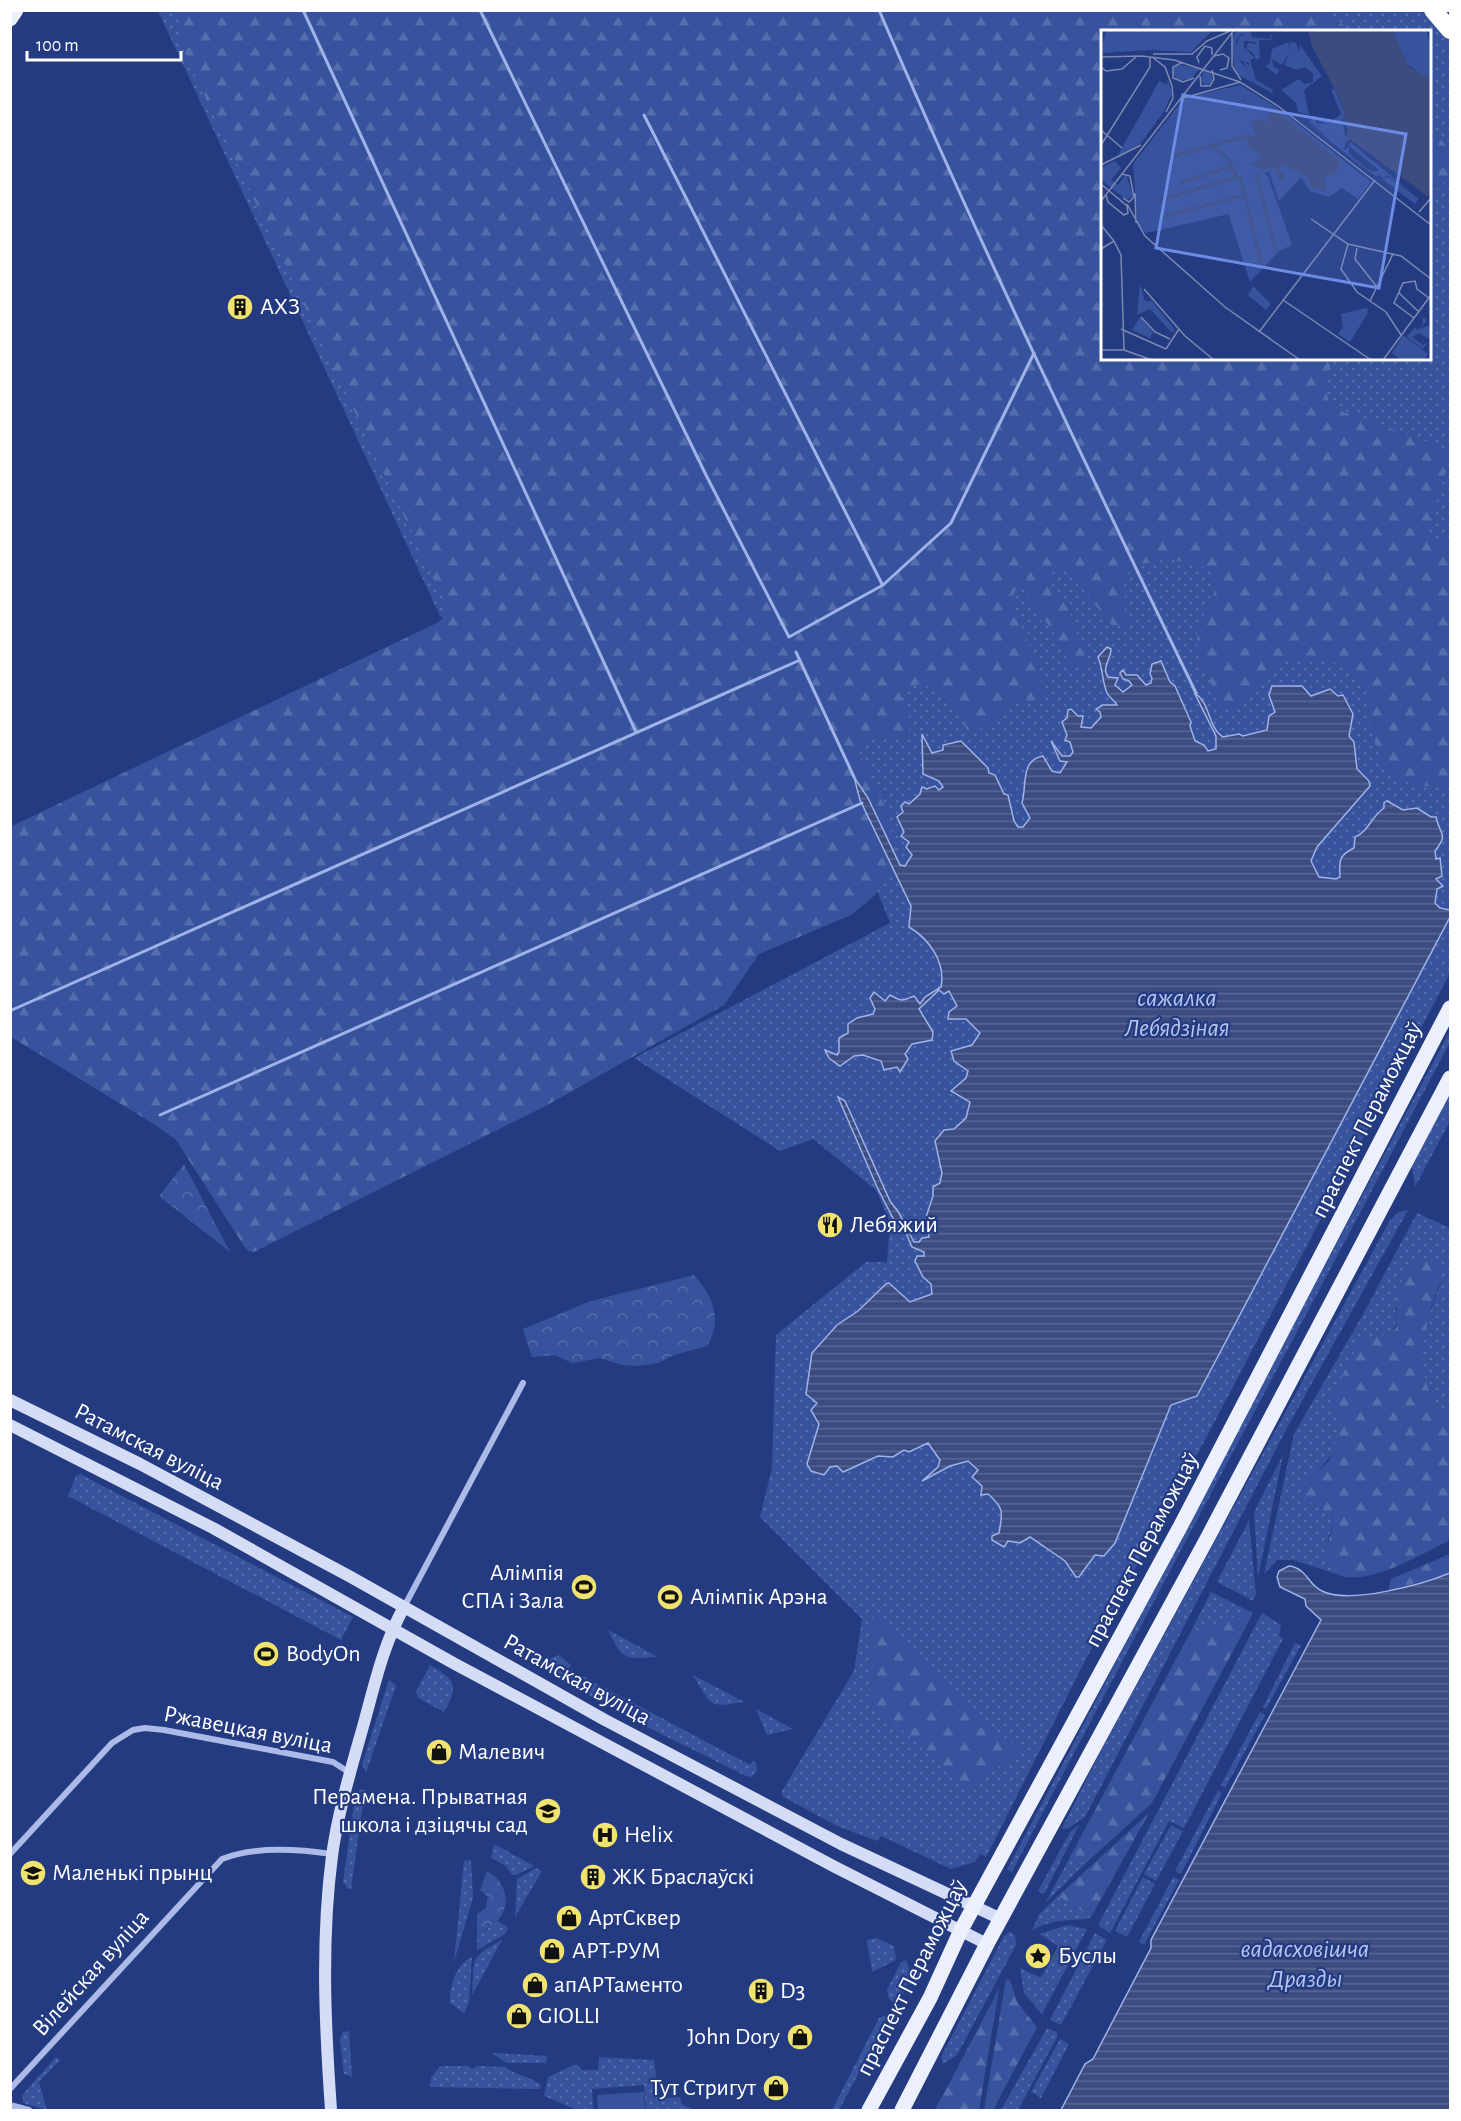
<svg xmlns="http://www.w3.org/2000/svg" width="1461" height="2121" viewBox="0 0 1461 2121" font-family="'Alegreya Sans',sans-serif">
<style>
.grass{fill:url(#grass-dots);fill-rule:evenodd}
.forest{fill:url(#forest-firs)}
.park{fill:url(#park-crowns)}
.pitch{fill:#38539e}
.water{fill:url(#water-rules);stroke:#9fb3e8;stroke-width:1.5}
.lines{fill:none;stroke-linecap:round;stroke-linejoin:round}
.stream{stroke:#9fb3e8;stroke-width:3}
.street{stroke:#abbae7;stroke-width:6}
.secondary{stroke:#d5ddf6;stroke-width:12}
.primary{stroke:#ecf0fd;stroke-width:15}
.highway{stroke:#fff;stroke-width:18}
.labels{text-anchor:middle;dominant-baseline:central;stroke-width:4.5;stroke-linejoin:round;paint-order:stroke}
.poi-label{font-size:24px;fill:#fff;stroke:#243b81;text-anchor:start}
.street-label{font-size:24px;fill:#fff;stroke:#243b81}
.water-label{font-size:26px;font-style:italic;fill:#b6c5ef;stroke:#243b81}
.inset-river{fill:none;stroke:#3c4c80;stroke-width:3}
.inset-road{fill:none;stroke:#7c89b3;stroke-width:1.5}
.view{fill:#6c8ce6;fill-opacity:0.15;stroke:#6c8ce6;stroke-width:3}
.inset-edge{fill:none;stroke:#fff;stroke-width:3}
</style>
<defs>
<pattern id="grass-dots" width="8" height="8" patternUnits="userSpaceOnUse" patternTransform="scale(1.5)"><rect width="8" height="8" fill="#38539e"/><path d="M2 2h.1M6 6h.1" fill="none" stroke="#566dad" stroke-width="1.8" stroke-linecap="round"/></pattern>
<pattern id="forest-firs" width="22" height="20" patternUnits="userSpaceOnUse" patternTransform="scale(1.5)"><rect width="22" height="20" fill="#38539e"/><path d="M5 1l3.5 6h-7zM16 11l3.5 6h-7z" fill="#566dad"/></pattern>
<pattern id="park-crowns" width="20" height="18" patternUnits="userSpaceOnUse" patternTransform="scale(1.5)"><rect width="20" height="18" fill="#38539e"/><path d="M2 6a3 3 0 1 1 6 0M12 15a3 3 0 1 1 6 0" fill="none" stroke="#566dad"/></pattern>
<pattern id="water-rules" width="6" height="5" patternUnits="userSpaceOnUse" patternTransform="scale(1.5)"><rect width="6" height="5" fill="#3c4c80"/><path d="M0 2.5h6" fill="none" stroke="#596793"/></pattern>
</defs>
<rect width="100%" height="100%" fill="#243b81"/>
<path class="grass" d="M1419,10l16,12 15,20v931l-245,467 -119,219 -100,198 -6,-3 -5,8 -24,7 -70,-33 -4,5 -40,-15 -55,-30v-5l72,-120 8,-52 -102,-102 12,-49 4,-133 90,-73h21l3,-40 -14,-32 -63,-51 -33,12 -146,-93 256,-135 -104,-261 -144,58 -202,-104 -282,-605zM1102,32h328v326h-328z
M1450,1031v11c-145,277 -294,552 -438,830l-5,-2 275,-524z
M1450,1091v30l-35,66 -3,-23z
M1408,1210l-121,218 -202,389 -18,12 -5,-1 40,-79 288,-529 9,-8z
M1417,1213l33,15v183l-6,1c-36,-35 -19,-89 -3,-130l-46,26c4,22 -4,30 -27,31l-37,69 11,12c-4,25 -11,42 -32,56l5,30c32,12 11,20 13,42 1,11 11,25 21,30l-56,-18h-16l-13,14 30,-140 67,-116z
M1283,1455l-25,122 -4,-65z
M80,1474l273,143 -12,23 -273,-144 8,-20z
M1249,1520l7,75 -3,6 -36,-19z
M1211,1592l42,21 -2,4 -14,-1 -47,17z
M1262,1613l19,12 -2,10 4,4 -99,189 -15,-7 -59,112 -12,-8z
M608,1630l50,27c-33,2 -35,4 -50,-27z
M1295,1643l6,2 -35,64 -3,-2z
M559,1655l12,10 -2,4 181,96 3,-4 3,2 1,8 -6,6 -5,-1 -103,-51 -91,-51 -4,-11 3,-5z
M430,1665c26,15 29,21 14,47l-26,-14 -2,-6z
M693,1675l51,27c-37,6 -32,4 -51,-27z
M389,1680l7,5 -30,88 -4,-9z
M756,1709l37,20 -26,6z
M1260,1712l5,3 -40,73 -4,-3z
M359,1790h6l-14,99h-3l-5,-7 12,-85z
M1218,1790l4,3 -41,81 -6,-3z
M1079,1825l-35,69 -6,-3 32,-59z
M1171,1825l12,6 -27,50 -12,-7z
M494,1844l40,22 -18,9h-4l-6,-9 -15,-8z
M1072,1853l13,11 -39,38z
M471,1860l2,38 -19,64 10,-101z
M536,1868l6,3 -27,46 2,-38z
M1143,1877l12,7 -28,53 -12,-6z
M1173,1877l6,3 -35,65 -5,-3z
M1058,1896l33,21c-6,5 -39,-1 -59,14l7,-17z
M498,1921l10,7 -3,6 -28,16v-18l9,-2z
M1068,1925l19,4 -45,85 -18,-21 -4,-25 21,10 17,-32 -19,-12z
M1010,1932l5,3 1,10 -59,110 -14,9 -2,-7 63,-121z
M1095,1933l12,7 -46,85 -11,-5z
M876,1938l18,8 2,14 -24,12 -5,-32z
M502,1940l-30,55c3,-36 -4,-37 30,-55z
M472,1957l-3,45 -5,11 -14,-10c0,-17 5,-38 22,-46z
M906,1960l6,16 -11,22 -7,5 -5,-4 -2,-9 14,-28z
M891,2013l-52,97h-7l47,-92z
M1047,2028l10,4v5l-39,73h-17z
M349,2031l3,46 -8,-3 -4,-35 3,-7z
M1060,2039l9,5 -28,54 -10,-6z
M492,2053l55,3 -1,7h-39z
M56,2057l4,3 -21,22 8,28 -24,-7 -1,-8z
M599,2057l55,3 5,39 21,-2 2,7 12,6h-48l-2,-25 -52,4 1,21h-16l-33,-14 4,-19 28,-13 6,6h16z
M440,2066h28l4,3 5,-3 28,1c11,9 23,8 36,18l-1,4 -110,-2 1,-9z"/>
<path class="forest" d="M1326,10l24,21 -248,1v326l230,1c-5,16 -11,37 3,50l101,36 13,8v8l-21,69 3,6 19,9v238c-13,5 -22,4 -36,1 -42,-9 -43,-61 -48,-96 -15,-28 -64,-40 -91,-21 -17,11 -25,31 -42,42h-8l-8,-7 -8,-24 -6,-6 -6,-28v-18l15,-25 4,-18 -3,-9 -12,-8 -31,-7 -30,5 -16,15 2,43 -13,4 -48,-57 -6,-1 -10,7c-1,15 15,24 21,37 2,5 2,10 4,14 6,16 14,24 10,41l-13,1 -15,-32 -33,-47 -8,2 -4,9 30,74 1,25 -9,4 -10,-3 -9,2c-12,16 -25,30 -47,28 -15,-32 -13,-36 -49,-46l-17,9c1,11 7,18 9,28 2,23 -24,17 -37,13l-9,5 -4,15 24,51 12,44 -6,24 -15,22 -24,20 -92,39 -35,51 -173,98 -297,149 -6,-1 -4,-5 -68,-106 -19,-14 -146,-89 -1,-210 429,-205 10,-11 -261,-551 -7,-18v-31z
M1430,125l20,26v26l-20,18z
M1423,1259l9,1 10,13c-2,12 -7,21 -10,32 -10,36 -18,78 12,107l6,-1v129c-23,11 -114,67 -123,17 -2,-14 8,-27 5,-41l-26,-16 -4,-8 2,-9 6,-7 15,-11 5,-6 12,-39 -11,-12 -1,-8 28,-56c10,-9 26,-5 38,-16l1,-40 19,-28z
M1450,1554v19l-62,18 3,-12z
M873,1613l91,89 58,50 -55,35 -98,-86z
M1237,1616l14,1 -99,186 -67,61 -13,-11 118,-220z
M1149,1813l-58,104 -33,-21z
M1006,1979l4,1 7,22 20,25 -44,83h-9z
M999,1989l-20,121h-44z"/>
<path class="park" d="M184,1164l46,88 -71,-56z
M694,1275c19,22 29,44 13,71l-33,9 -16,8 -20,3 -16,-1 -22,-7 -28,5 -17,-8 -23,2 -9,-28 68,-28z
M487,1871c29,16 23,54 -10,61v-18l9,-6 2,-11 -8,-7z"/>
<path class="pitch" d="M644,2092l1,18h-47l-1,-15z"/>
<path class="water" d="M1107,647l4,2c0,11 -10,18 -3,28l10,1 -3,7 8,7 9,-7 -3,-4 -6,-2 -3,-6 3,-3 3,5h11l9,10 5,-2 1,-5 -2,-4 2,-10 9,-3 9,21 5,4 16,36 -1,4 5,15 9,4 4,6 8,-2v-13l-21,-42c15,7 13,34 28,43l16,-3 4,2 24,-6 2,-14 6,-4 -6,-17 3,-9h30l9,10 19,-7 8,7 5,-1 10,19 -4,22 5,6 3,27 12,12 1,5 -53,61 -6,14 8,16 17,2 4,-2c-1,-16 -1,-22 14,-29l1,-11c14,-6 16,-20 29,-29v-5l3,-2 16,9 14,-2 14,9h5c4,19 13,16 -1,34l1,8 4,-1 2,18 -6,3 7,7 -6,3 -2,14 5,5 10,2v7l-253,479 -26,9 -56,138 -11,13 -9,-1 -16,22h-3l-11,-16 -35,-24 -10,6 -12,-2 -4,6 -12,-7v-4l7,-3c4,-21 5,-25 -11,-39l-7,1 1,-9 -10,-9 6,-7 -10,-9 -18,5 -28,15 16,-14 2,-7 -12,-17 -19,9 -5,-2 -11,7 -15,-1 -35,16 -6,-6 -7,1 -6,8 -13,-4 -4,-7 12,-40 -8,-14 6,-7 -11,-9 6,-41 25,-28 21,-14 28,-27 3,-1 21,19 22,-8 -1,-10 -8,-7 -8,-16 2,-5h7v-4l-12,-5 -6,-14 -8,-5 -21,-41 -39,-90 7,4 45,100 9,12 15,29h5l3,-4 7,-1 -2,-23 6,-18v-9l7,-4 2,-10 -7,-32 9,-11 10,-1 12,-11 4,-16 -19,-11 15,-13 2,-7 -14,-10 -3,-10 21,-6 8,-12 -14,-14h-18l1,-7 8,-6 -8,-15 -5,3 -5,-4 -20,19 14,23 -1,8 -20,4 -7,10 3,5 -8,13 -3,-5 -13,3 -3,-9 -18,-6 -9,1 -14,10 -11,-8 -4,-8 12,5 2,-3v-14l9,-5v-9l9,-6 16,-4 2,-5 -5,-11 4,-6 11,9 5,-6c14,8 13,5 24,1l6,8 5,-7 16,-10c5,-25 -12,-48 -32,-60l2,-21 -51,-106 -6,-23 14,21 32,67 5,1 7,-11 -6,-8 3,-5 -8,-6 3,-4 -7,-15 6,-5 -2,-6 4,-4 4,2 11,-10 2,-7 5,2 8,-3 4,4 4,-3 -4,-6 -16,-7 -1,-40 10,19 11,-3v-5l18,-4 27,27 1,5 6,2 9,19 4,1 6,26 4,6h5l7,-9 -8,-15c5,-17 -2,-43 21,-47l9,15 8,2 7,-11 -7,-1 -9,-20 11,15h8l3,-4 -3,-10 -5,-2 2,-5 -5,-13 5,-4 1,-8 3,-1 7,7h5l-2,11 10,1 10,-11 -1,-5 -4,-3 7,-4h14c-2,-4 -8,-8 -10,-12 -5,-12 -4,-24 -9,-36z
M1289,1566c18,2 19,19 33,25 27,14 101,-7 128,-18v537h-389l24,-46 8,-5 58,-111v-8l170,-320 -15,-14 -1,-7 -25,-12 -3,-10 2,-6z"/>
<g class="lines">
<path class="stream" d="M303,10l333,722
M480,10l226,465 83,162 94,-52 68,-62 83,-170
M879,10c99,231 208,457 317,683
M644,115l238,469
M796,652l58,125
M12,1010l788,-350
M160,1115l702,-312"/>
<path class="street" d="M404,1607l119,-224
M10,1854l102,-111 21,-13 12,-2 19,2 169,32 17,11
M10,2089l212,-230c32,-13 76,-10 110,-5
M10,2105l19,5"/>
<path class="secondary" d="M10,1400l130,64 209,112 256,144 236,124 160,75
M10,1425l203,103 242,136 380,203 152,77
M331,2110c-6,-85 -10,-169 1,-254 6,-45 20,-90 32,-133 11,-40 20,-80 40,-116"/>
<path class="primary" d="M10,19l6,-9
M869,2110l61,-112 31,-68 219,-403 270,-519
M902,2110l85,-166 221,-407 242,-459"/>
<path class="highway" d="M1433,10l17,20"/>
</g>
<defs>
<symbol id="building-disc" viewBox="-11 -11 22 22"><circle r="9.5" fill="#f1e46e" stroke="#243b81"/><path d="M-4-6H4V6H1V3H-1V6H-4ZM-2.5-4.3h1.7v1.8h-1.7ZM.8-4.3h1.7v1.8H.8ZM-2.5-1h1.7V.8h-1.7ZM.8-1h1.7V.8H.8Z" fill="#111"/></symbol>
<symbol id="restaurant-disc" viewBox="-11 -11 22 22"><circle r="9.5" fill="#f1e46e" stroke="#243b81"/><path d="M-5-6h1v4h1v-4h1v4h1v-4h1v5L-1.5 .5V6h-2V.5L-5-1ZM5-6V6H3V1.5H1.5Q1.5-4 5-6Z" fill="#111"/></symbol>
<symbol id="stadium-disc" viewBox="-11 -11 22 22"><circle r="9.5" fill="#f1e46e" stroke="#243b81"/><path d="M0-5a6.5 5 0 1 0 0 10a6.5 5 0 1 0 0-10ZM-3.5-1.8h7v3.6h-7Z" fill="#111"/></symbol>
<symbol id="shop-disc" viewBox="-11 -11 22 22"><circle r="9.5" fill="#f1e46e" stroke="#243b81"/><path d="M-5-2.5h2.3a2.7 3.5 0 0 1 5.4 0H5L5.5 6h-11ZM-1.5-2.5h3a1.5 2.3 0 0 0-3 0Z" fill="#111"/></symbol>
<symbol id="school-disc" viewBox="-11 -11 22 22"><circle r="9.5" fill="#f1e46e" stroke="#243b81"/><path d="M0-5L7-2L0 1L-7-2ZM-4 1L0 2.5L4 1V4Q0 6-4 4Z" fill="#111"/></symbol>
<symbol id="hospital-disc" viewBox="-11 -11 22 22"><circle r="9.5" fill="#f1e46e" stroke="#243b81"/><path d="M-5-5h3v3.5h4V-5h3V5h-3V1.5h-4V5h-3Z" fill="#111"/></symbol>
<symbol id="sight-disc" viewBox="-11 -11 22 22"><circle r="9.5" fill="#f1e46e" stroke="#243b81"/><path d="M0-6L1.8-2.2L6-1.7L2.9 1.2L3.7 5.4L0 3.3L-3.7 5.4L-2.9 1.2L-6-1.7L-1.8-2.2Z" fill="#111"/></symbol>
</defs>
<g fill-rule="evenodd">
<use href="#building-disc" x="225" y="292" width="30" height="30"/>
<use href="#restaurant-disc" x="815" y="1210" width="30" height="30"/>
<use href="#stadium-disc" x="569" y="1572" width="30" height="30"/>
<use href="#stadium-disc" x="655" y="1582" width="30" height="30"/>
<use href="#stadium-disc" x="251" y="1639" width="30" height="30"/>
<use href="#shop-disc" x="424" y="1737" width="30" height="30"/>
<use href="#school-disc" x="533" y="1796" width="30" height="30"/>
<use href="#hospital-disc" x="590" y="1820" width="30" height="30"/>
<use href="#school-disc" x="18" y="1858" width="30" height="30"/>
<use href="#building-disc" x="578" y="1862" width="30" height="30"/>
<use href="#shop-disc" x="554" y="1903" width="30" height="30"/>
<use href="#shop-disc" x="537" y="1936" width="30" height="30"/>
<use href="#sight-disc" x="1023" y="1941" width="30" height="30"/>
<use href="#shop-disc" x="520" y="1970" width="30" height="30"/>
<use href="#building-disc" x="746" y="1976" width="30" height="30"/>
<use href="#shop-disc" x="504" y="2001" width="30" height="30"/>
<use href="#shop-disc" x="785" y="2022" width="30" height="30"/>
<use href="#shop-disc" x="761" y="2073" width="30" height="30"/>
</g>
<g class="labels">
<g class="poi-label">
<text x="260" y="307">АХЗ</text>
<text x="850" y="1225">Лебяжий</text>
<text x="564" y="1573" text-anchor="end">Алімпія<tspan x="564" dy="28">СПА і Зала</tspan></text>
<text x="690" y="1597">Алімпік Арэна</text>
<text x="286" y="1654">BodyOn</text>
<text x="458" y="1752">Малевич</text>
<text x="528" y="1797" text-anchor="end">Перамена. Прыватная<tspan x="528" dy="28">школа і дзіцячы сад</tspan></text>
<text x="624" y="1835">Helix</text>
<text x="52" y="1873">Маленькі прынц</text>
<text x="612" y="1877">ЖК Браслаўскі</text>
<text x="588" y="1918">АртСквер</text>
<text x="572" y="1951">АРТ-РУМ</text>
<text x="1058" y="1956">Буслы</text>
<text x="554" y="1985">апАРТаменто</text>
<text x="780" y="1991">D3</text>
<text x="538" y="2016">GIOLLI</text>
<text x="780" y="2037" text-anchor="end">John Dory</text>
<text x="756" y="2088" text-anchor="end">Тут Стригут</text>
</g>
<g class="street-label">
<text transform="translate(1367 1120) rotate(-63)">праспект Пераможцаў</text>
<text transform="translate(149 1447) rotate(27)">Ратамская вуліца</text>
<text transform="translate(1142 1550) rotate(-62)">праспект Пераможцаў</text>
<text transform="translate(577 1680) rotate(29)">Ратамская вуліца</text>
<text transform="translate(248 1730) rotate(11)">Ржавецкая вуліца</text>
<text transform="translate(91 1973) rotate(-48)">Вілейская вуліца</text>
<text transform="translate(912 1978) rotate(-63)">праспект Пераможцаў</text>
</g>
<g class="water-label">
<text x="1177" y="998">сажалка<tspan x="1177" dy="30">Лебядзіная</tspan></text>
<text x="1305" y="1949">вадасховішча<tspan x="1305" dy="30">Дразды</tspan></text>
</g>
</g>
<g transform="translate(1101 30)">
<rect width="330" height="330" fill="#243b81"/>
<path d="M135,0h8l1,5 -5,-1 -4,7 3,19 8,9 -4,-8 7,5v-6l6,20 -8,-1 8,1 17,10 -1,3 -37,-20 -4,-30zM149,0l2,7 18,2 3,-9 -2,10h-12l1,18 -4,2 -3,-7 -7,-4 2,-6 9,1 -6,-6zM291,0h34l5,14v32l-4,3 -20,-15zM188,12l-1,7 3,-7 5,1 3,10 -9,-1 -8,13 -10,-6 1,7 6,4 -2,5 -12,-9 5,-3 2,-14zM76,34l33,7 3,10 -7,6 -6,-8 4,-7 -6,-2 -6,8 -14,3 -6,-10zM67,50l4,14 -9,19 -22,30 -24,14 42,-76 8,4zM139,55l35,21 96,76 -13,17 -16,-11 -13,9 -19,-6 -9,-14 -22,24 -10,-29 -29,6 3,16 -14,20 -83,19 -8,-6 -5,-63 51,-66zM213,86l8,4 10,-1 -5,5 -11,-4 1,5 19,14 11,-3 -3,14 5,-3v7l18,15 7,3 5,-2 -30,-24 1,-4 69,57 -37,-28 5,5 -6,2 -1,-5 -3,4 -17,-12 -50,-40 22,16 -23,-19zM14,131l6,7 -10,12 7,5 8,-11 7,22 -7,4 -25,-21v-11zM39,253l5,18h7l23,29 -3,3 -22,-24 -13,6zM152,256l18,18 -5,6 -18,-15zM39,287l13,15 -3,6 -18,-8zM321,287l5,3 -6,9 8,-4 2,15 -12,-7 -7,4 11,8 5,-3 -5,7 -16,-12 8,-10 3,3 5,-5zM302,305l25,19 -4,6h-23l-9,-7z" fill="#38539e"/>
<path d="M5,0h105v2l-20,20 -43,-2 -47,3zM143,0h7v8l6,4 -13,-1v7l11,10 -5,2 1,14 -2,3v-14l-10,-3 -3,-10 3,-15 5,1zM291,0h34l-2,11 7,13v17l-21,-7 -2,-12 -5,3zM199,15l22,31 -18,14 5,25 -11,-3 -2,-9 -15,-13 18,-11 5,5 9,-2v-8l-8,-7 -9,3 -12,-5 6,-13 9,1zM230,59l5,1 12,34 1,8 -6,-14 2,19 -9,2 -22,-16 13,1 14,-10zM147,61l27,19 -9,-1 -3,7 -12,3 2,14 -15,-1 -2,7 6,4 -7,5 11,-1 -9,5h11l2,8 -5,5 4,6 12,-1 7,6 24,69 -13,6 -29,31 -22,-69 -72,18 2,-16 -5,-30 2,-11 15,-11 -17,-19 29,-36 19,-9 5,9 16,8 8,-12 9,4zM287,147l31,22 -4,5 -33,-25z" fill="#38539e"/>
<path d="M299,0h14l-1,17 -8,-2z" fill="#38539e"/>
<path d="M266,278l1,5 -18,29 -12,-8 5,-7 -2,-13z" fill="#38539e"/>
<path d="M291,0l17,37 22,13v115l-4,1 -76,-56 -6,3 3,-15 -8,-28 -28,-54 -4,-15zM169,82l9,1 61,48 -3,11 -12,6v13l-12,-3 -6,-9 2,-5 -22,7 16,-6 -21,-10 -5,3 8,6 -3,7 -6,-6v-8l-23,6 10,-3 -13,-5 11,-9 -17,-12h3v-6l10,-3h-6l5,-2 -5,-6 3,-7 10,-1 8,7 -6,-9z" fill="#3c4c80"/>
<path class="inset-river" d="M69,127l81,-22M155,143l20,79M139,146l22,90M79,153l53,-17M59,170l77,-23 -9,-19 -16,-12M61,187l82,-22"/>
<path class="inset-road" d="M131,2v34l9,14M52,24h39l15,-13 23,-10M113,26l9,-2 6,4 -2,10 -7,2M0,27l41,-1 32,4 66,22 38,24 153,119M51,27l13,10 7,19 1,12 -7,14M82,32l-10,5v11l10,4 11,-4M98,33l-2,-6 8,-11 7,2v7M0,37l5,4 16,-2 15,-13M99,46l1,10h9l4,-7 -2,-9M82,68l57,-16M0,100l21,18M0,115l49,-78v-10M0,135l40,-20M21,144l8,2 4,21 -5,5 -6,-4M0,154l26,22 1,7 -4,2 -16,-13 -2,-7M34,163l1,30M0,171l133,-171M26,174l18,32 80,71 75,53M318,182l12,-14M210,189l37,25 53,12 30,23M0,195l13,16 -13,8M13,211l7,14 3,95M247,214l-7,25 16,23 29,20 15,23M256,218l-2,11 22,28M0,248v-30M43,259l41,47 29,24M298,263l20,19M182,270l88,60M269,271l23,-47M40,287l14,15 15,7M313,288l-20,-15 9,-20 12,-2 2,8 12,9M20,299l45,20 13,-20M158,302l116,-152M0,320h23l28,10M282,330l48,-65"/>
<path class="view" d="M82,65l223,39 -27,154 -223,-40z"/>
<rect width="330" height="330" class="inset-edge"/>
</g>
<rect width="1461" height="2121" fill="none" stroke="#ffffff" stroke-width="24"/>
<path d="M27 51v9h154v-9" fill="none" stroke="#ffffff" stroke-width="3"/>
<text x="36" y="51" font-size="18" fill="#ffffff" stroke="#243b81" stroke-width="4.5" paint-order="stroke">100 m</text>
</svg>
